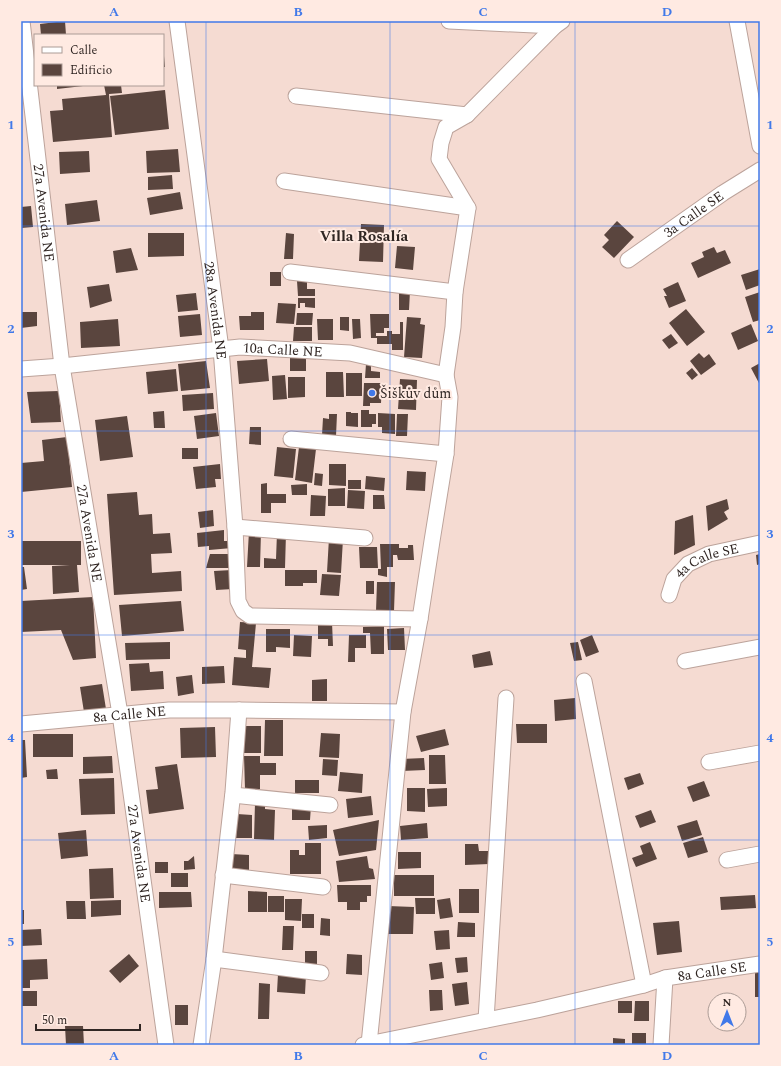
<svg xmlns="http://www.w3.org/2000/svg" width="781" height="1066" viewBox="0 0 781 1066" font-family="Spectral,serif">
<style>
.building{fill:#5a453e}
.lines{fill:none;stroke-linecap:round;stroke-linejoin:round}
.minor-casing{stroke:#bca39b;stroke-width:17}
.minor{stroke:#fff;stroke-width:15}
.grid{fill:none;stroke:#4179e9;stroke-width:1;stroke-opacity:0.55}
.poi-dot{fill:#4179e9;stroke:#ffeae2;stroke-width:1.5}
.labels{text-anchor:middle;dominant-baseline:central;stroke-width:4;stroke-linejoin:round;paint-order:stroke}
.street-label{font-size:14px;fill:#302623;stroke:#ffeae2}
.poi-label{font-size:14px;fill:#302623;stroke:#ffeae2;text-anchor:start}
.neighbourhood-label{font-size:15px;font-weight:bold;fill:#302623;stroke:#ffeae2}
.neatline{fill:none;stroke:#4179e9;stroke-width:1.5}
.grid-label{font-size:13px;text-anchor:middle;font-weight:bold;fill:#4179e9}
</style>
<rect width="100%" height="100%" fill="#f5dbd2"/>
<path class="building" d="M65,21l1,14h-25l-1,-11z
M163,56h1l1,11h-2z
M57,85h26v1l-26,3z
M104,85h17l1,8 -13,1 3,43 -59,5 -3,-31 13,-1 -1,-11 44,-4z
M165,90l4,39 -54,6 -5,-39z
M178,149l2,23 -33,1 -1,-22z
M89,151l1,21 -30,2 -1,-22z
M172,175l1,14 -25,1v-13z
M180,192l3,17 -33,6 -3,-17z
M97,200l3,21 -33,4 -2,-21z
M31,206l2,21 -12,1v-21z
M617,221l17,16 -20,21 -12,-11 7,-7 -5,-5z
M361,224l23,1 -1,37 -24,-1z
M148,233h36v23l-36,1z
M286,233l8,1 -1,25h-9z
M397,246l18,1 -2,23 -18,-2z
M714,247l3,6 8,-3 6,13 -33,15 -7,-15 13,-6 -2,-5z
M131,248l7,22 -22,3 -3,-22z
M760,269v16l-14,5 -5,-15z
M270,272h11v14h-11z
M297,281h10v8h8v7h-17z
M678,282l8,19 -17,7 -5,-12h3l-4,-7z
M109,284l3,17 -22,7 -3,-21z
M399,291h11l-1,19h-10z
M760,292v28l-7,2 -8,-25z
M196,293l2,17 -20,2 -2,-17z
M298,298h17v10l-10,-1v-4h-5v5h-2z
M278,303l18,1 -2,20 -18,-1z
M686,309l19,23 -18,14 -18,-23z
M21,312h16v14l-16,2z
M251,312h13v18h-24l-1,-14h12z
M297,313h16l-1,12h-16z
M200,314l2,21 -22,2 -2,-21z
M370,314h19v14h-5v5h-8v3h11v-5h5v3h8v-12h3v28h-11v-6h-15v-6h-6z
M340,317h9v14l-9,-1z
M407,317l14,1 -1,6 5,1 -3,33 -18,-1z
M118,319l2,27 -39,2 -1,-26z
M317,319h16v21h-15z
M352,319h8l1,19 -8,1z
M751,324l7,17 -20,9 -7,-17z
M294,327h18v14h-19z
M671,334l7,9 -9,6 -7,-9z
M699,353l5,5 5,-4 7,10 -15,11 -11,-14z
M290,358h16v13h-16z
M267,359l2,22 -30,3 -2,-23z
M206,361l4,27 -29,3 -3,-27z
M760,363v22l-9,-17z
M366,364h5v7l9,1v6h-15z
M692,368l6,7 -6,5 -6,-7z
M176,369l2,22 -30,3 -2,-22z
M326,372h17l1,25h-18z
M346,373h16v23h-16z
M285,375l2,24 -14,1 -1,-24z
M288,377h17v20l-17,1z
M400,379l17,1 -1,30 -18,-1z
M364,383h18l-1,20h-11v3h-7z
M59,391l2,31 -30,1 -4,-31z
M213,393l1,16 -31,2 -1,-16z
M361,410h8v4h7v10h-4v3h-11z
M164,411l1,17h-11l-1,-16z
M346,412h5v1h7v14l-12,-1z
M216,413l3,23 -22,3 -3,-23z
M378,413l17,1v20l-13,-1v-6h-4z
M329,414h8l-1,22 -14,-1 1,-17 6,1z
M397,414h11l-1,22h-11z
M127,416l6,41 -33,4 -5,-41z
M250,427h11v18l-12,-1z
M67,437l5,50 -51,5v-29l23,-2 -2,-21z
M277,447l19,2 -3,29 -19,-2z
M299,447l17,2 -4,34 -17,-3z
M182,448h16v11h-16z
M220,464l1,15h-6l1,8 -20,2 -3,-22z
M329,464h17v22l-17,-1z
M407,471l19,1 -1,19 -19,-1z
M315,473l8,1 -1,12 -8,-1z
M366,476l19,2 -1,13 -19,-2z
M348,480h13v9h-13z
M267,483v11h19v9h-15v10h-10v-29z
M307,484v11h-15l-1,-10z
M345,488v18h-17v-17z
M348,490l17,1 -1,18 -17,-1z
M137,492l2,23 13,-1 1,20 17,-1 2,20 -21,1 1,19 29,-2 1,20 -68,4 -7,-101z
M311,495l15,1 -1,20h-15z
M373,495h11l1,14h-12z
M727,499l2,10 -5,3 4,7 -20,12 -2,-25z
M213,510l1,16 -14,2 -2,-16z
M693,515l2,30 -21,10 1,-34z
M224,530v11h8v7l-23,2v-4l-11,1 -1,-14z
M249,531l12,1 -1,35h-13z
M277,533h9l-1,35h-21v-10l12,1z
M329,538l14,1 -2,34 -14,-1z
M21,541h60v24h-4l2,27 -26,2 -1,-28 18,-1h-49z
M380,544h19v4h9v-3h5l1,15h-16l-1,-5h-4v12h-6v10l-9,-2v-6h3z
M359,547h18l1,21h-18z
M210,554h22v14h-26z
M760,554v10l-3,1 -1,-10z
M21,567h3l3,22 -6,1z
M232,570l1,19 -17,1 -2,-19z
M285,570h32v13h-14v3h-18z
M322,574l19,1 -2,21 -19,-1z
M366,581h8v13h-8z
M377,582h18l-1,29h-18z
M93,597l3,61 -23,2 -12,-30 -40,2v-31z
M181,601l3,30 -62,5 -3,-31z
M240,622l16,1 -4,44 19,1 -2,20 -37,-3 2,-28 12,1v-8l-8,-1z
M318,622h14l1,24h-5v-7h-10z
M384,626v28h-13l-1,-21h-7v-6z
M404,628l1,22h-17l-1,-21z
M266,629h24v19l-14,-1v5h-10z
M294,635l18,1 -1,21 -18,-1z
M349,635h17v13h-11v14h-7z
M592,635l7,17 -13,5 -6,-17z
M170,642v17l-44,1 -1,-17z
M578,642l4,18 -8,1 -4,-18z
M490,651l3,14 -19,3 -2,-13z
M149,663l1,9 13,-1 1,18 -33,2 -2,-27z
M224,666l1,17 -23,1v-17z
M192,675l2,18 -16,3 -2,-19z
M327,679v22h-15v-21z
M102,684l4,25 -22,3 -4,-25z
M575,698l1,21 -21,2 -1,-21z
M265,720h18v36h-19z
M516,724h31v19h-30z
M244,726h17v27h-17z
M215,727l1,30 -35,1 -1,-30z
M445,729l4,16 -28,7 -5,-16z
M321,733l19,1 -1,24 -20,-1z
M33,734h40v23h-40z
M21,740h4l2,37 -6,1z
M429,755h16l1,29h-17z
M112,756l1,17 -30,1v-17z
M244,756h16v7h16v12h-16v14h-15z
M424,758l1,12 -23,1 -1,-12z
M323,759l15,1 -1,16 -15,-1z
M177,764l7,45 -35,5 -3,-24 12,-1 -3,-22z
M57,769l1,10h-11l-1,-9z
M340,772l23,2 -1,19 -24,-2z
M640,773l4,11 -16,6 -4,-12z
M114,778l1,36 -34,1 -2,-36z
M295,780h24v13h-24z
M704,781l6,15 -17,6 -6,-15z
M407,788h18v24l-18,-1z
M447,788v18l-19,1 -1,-18z
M371,796l2,19 -25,3 -2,-19z
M255,803h10v6l10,1 -1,30 -20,-1z
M292,806h19l-1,14h-18z
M651,810l5,12 -16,6 -5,-12z
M237,814l15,1v23h-16z
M379,820l-3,30 -37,6 -6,-26z
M697,820l5,15 -20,6 -5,-15z
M427,823l1,15 -27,2 -1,-14z
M327,825v13l-18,2 -1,-14z
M86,830l2,26 -27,3 -3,-26z
M703,837l5,15 -20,6 -5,-15z
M650,842l7,17 -21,8 -4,-9 11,-4 -3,-8z
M305,843h16v31h-31v-24h9v5h6z
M465,844h13l1,7h10v13l-24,1z
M398,852h23v16l-23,1z
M231,854l18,1v19l-19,-1z
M194,856l1,13 -11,1v-9h4z
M367,856l2,12 4,1 2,10 -36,3 -3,-21z
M155,862h13v11h-13z
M113,868l1,30 -24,1 -1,-30z
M171,873h17v14h-17z
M394,875h40v21h-40z
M337,885h34v11h-4v6h-7v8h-13v-8h-9z
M459,889h20v24h-20z
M248,891l19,1v20h-19z
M159,892h32l1,15 -33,1z
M755,895l1,13 -35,2 -1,-13z
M268,896h16v16h-16z
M415,898h20v16h-19z
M450,898l3,19 -13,2 -3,-19z
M285,899h17l-1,22 -16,-1z
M121,900v15l-30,2v-16z
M66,901h19l1,18h-19z
M388,906l26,1 -1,27h-26z
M21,910h3v14h-3z
M302,914h12v14h-12z
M321,918l9,1v17l-10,-1z
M679,921l3,31 -25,3 -4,-32z
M458,922l17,1v14h-18z
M283,926h11l-1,24h-11z
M41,929l1,16 -21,1v-16z
M449,930l1,19 -14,1 -2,-19z
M305,951h12v15l-12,-1z
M129,954l10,12 -19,17 -11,-12z
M347,954l15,1v20l-16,-1z
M467,957l1,15 -11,1 -2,-15z
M47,959l1,20 -18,1v8h-9v-28z
M442,962l2,16 -13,2 -2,-16z
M755,972h5v25h-5z
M278,974l28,1 -1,19 -28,-2z
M467,982l2,22 -14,2 -3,-22z
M259,983l11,1 -1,35h-11z
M429,990h13l1,20 -13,1z
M21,991h16v15h-16z
M618,1001h14v12h-14z
M635,1001h14v20h-15z
M175,1005h13v20h-13z
M65,1026h18l1,19h-18z
M632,1033h14v12h-14z
M613,1038l12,1v6h-12z"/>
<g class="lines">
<defs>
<g id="minor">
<path id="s1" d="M22,21l40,345 58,348 46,331"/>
<path id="s2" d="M177,21l44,328 14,178 3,74 5,10 7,5 170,3"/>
<path d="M449,21l106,5"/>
<path d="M737,21l23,125"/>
<path d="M296,96l171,19"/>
<path d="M284,181l184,27"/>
<path id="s3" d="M628,260l95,-67 37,-23"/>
<path d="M290,272l165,20"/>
<path id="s4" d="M21,369l41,-3 178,-19 110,6 96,22"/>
<path d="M291,439l155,15"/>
<path d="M235,527l130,11"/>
<path id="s5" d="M669,595l5,-16 14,-15 21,-10 51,-11"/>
<path d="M685,661l75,-14"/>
<path d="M584,681l60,304"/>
<path id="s6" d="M21,724l148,-14h70l164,2"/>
<path d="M709,762l51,-9"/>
<path d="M233,795l97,10"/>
<path d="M727,860l33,-6"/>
<path d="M223,875l100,12"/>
<path d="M214,959l107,14"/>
<path d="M486,1020l20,-322"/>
<path d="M369,1044l34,-332 17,-93 12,-78 14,-87 4,-57 -4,-22 7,-48 2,-35 13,-84 -29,-49 2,-16 5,-16 21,-12 88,-89 7,-5"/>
<path d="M201,1045l13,-86 19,-167 6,-82"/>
<path id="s7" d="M363,1045l174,-35 107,-25 21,-7 95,-14"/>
<path d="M661,1045l4,-67"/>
</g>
</defs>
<use href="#minor" class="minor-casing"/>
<use href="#minor" class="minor"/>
</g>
<path class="grid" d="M206,21v1024M390,21v1024M575,21v1024M21,226h739M21,431h739M21,635h739M21,840h739"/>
<circle class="poi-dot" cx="372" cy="393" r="4"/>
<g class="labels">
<g class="street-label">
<text stroke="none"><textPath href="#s1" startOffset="193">27a Avenida NE</textPath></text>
<text stroke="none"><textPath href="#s3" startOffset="80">3a Calle SE</textPath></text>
<text stroke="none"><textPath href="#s2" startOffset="292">28a Avenida NE</textPath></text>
<text stroke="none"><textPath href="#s4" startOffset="263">10a Calle NE</textPath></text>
<text stroke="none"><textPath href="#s1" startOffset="517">27a Avenida NE</textPath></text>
<text stroke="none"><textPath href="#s5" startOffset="56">4a Calle SE</textPath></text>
<text stroke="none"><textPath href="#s6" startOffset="109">8a Calle NE</textPath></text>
<text stroke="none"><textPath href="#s1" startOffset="841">27a Avenida NE</textPath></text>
<text stroke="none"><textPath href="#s7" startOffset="357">8a Calle SE</textPath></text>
</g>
<g class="poi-label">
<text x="380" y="393">Šiškův dům</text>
</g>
<g class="neighbourhood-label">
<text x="364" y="236">Villa Rosalía</text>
</g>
</g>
<rect width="781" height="1066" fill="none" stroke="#ffeae2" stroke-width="44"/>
<rect x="34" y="34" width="130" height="52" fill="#ffeae2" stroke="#ac9c96"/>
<rect x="42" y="47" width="20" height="6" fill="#ffffff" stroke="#ac9c96"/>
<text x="70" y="54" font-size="12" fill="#302623">Calle</text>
<rect x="42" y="64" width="20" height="12" fill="#5a453e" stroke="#ac9c96"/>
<text x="70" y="74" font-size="12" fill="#302623">Edificio</text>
<g transform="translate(727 1012)"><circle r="19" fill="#ffeae2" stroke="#ac9c96"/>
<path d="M0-3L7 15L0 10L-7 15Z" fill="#4179e9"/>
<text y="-6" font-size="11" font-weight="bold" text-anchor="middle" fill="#302623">N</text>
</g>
<path d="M36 1024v6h104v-6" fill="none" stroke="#302623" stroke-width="2"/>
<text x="42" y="1024" font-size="12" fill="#302623" stroke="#ffeae2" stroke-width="3" paint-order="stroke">50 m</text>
<rect x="22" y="22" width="737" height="1022" class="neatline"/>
<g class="grid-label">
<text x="114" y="16">A</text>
<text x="298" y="16">B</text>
<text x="483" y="16">C</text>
<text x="667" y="16">D</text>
<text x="11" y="129">1</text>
<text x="770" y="129">1</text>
<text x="11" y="333">2</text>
<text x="770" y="333">2</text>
<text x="11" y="538">3</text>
<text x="770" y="538">3</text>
<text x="11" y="742">4</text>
<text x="770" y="742">4</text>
<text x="11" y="946">5</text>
<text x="770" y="946">5</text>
<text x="114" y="1060">A</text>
<text x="298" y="1060">B</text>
<text x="483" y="1060">C</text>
<text x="667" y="1060">D</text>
</g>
</svg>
